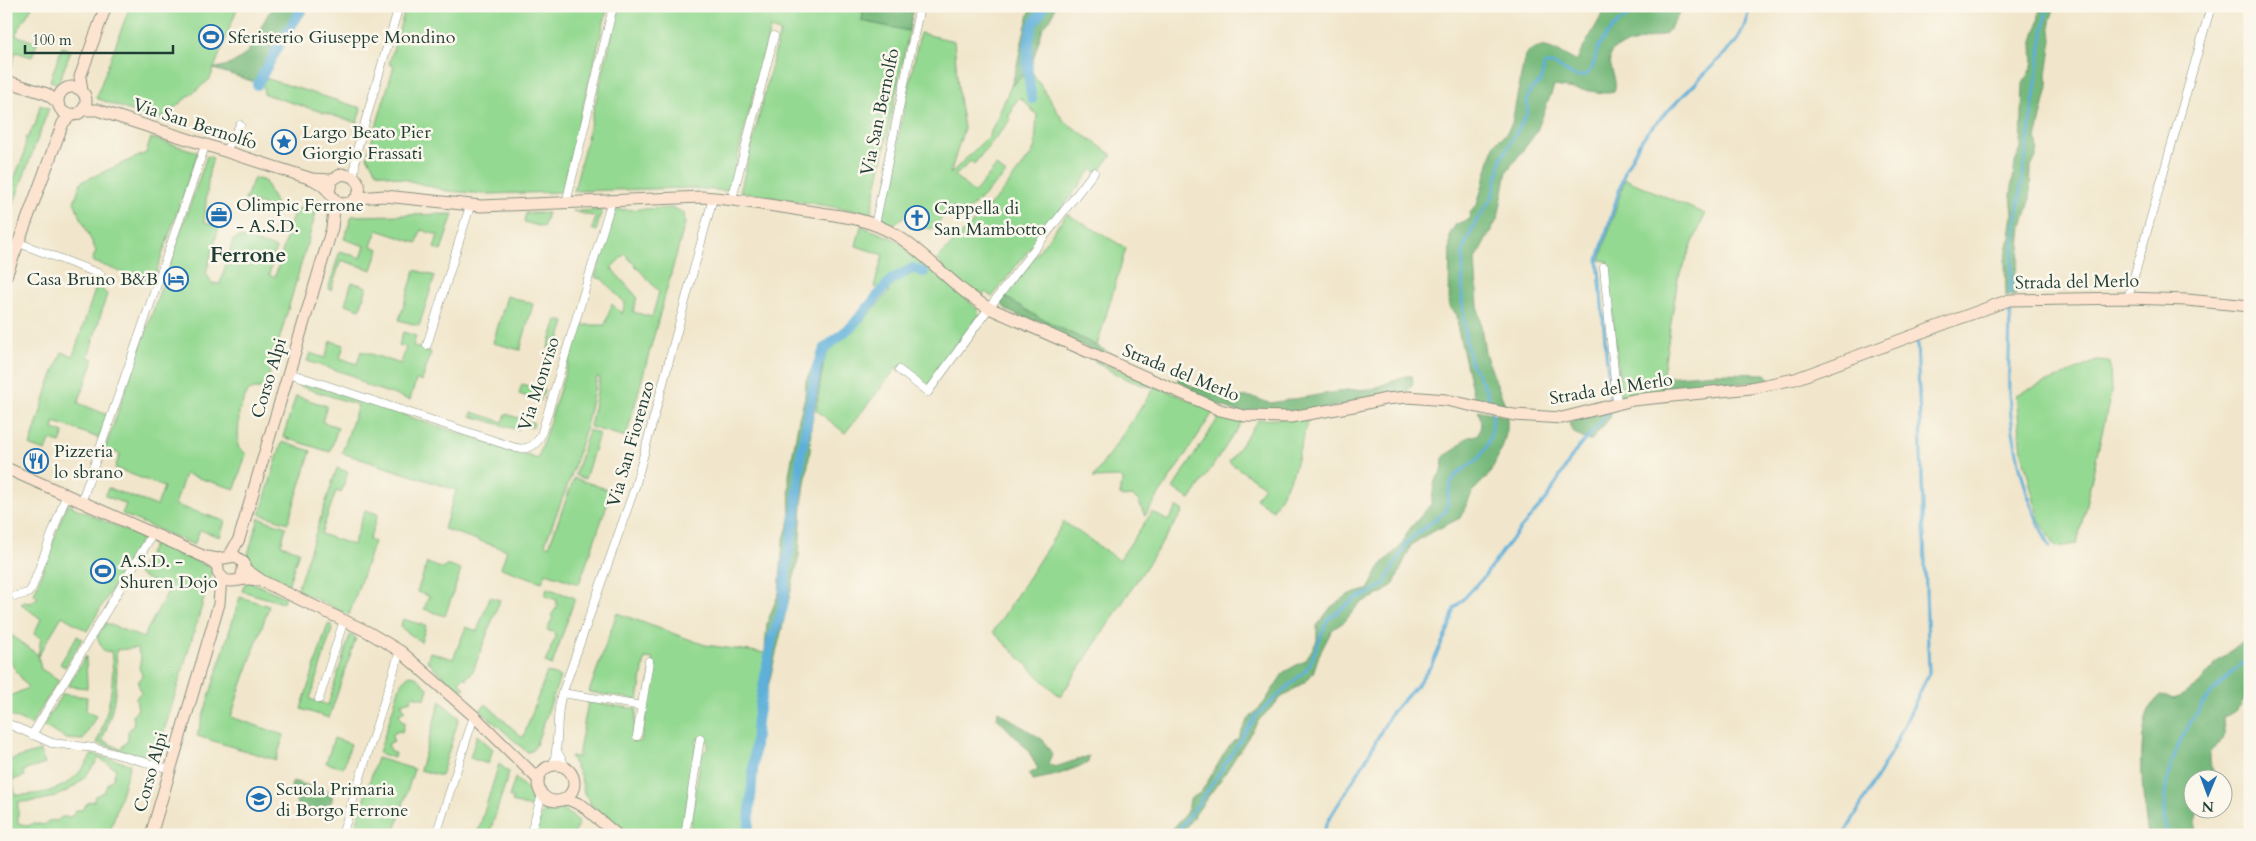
<svg xmlns="http://www.w3.org/2000/svg" width="2256" height="841" viewBox="0 0 2256 841" font-family="Cardo,serif">
<style>
.green{fill:#94d992;stroke:#5a8b63;fill-rule:evenodd}
.forest{fill:#77b97c;stroke:#4b7b58}
.lines{fill:none;stroke-linecap:round;stroke-linejoin:round}
.stream{stroke:#5eb0d9;stroke-width:3}
.canal{stroke:#5eb0d9;stroke-width:10}
.street-casing{stroke:#889280;stroke-width:9}
.secondary-casing{stroke:#889280;stroke-width:13}
.street{stroke:#fff;stroke-width:8}
.secondary{stroke:#fde4d1;stroke-width:11}
.labels{text-anchor:middle;dominant-baseline:central;stroke-width:5;stroke-linejoin:round;paint-order:stroke}
.poi-label{font-size:18px;fill:#1f3d34;stroke:#fbf7ec;text-anchor:start}
.street-label{font-size:18px;fill:#1f3d34;stroke:#fbf7ec}
.district-label{font-size:22px;font-weight:bold;fill:#1f3d34;stroke:#fbf7ec}
</style>
<rect width="100%" height="100%" fill="#fbf7ec"/>
<filter id="ink" filterUnits="userSpaceOnUse"><feTurbulence type="fractalNoise" baseFrequency=".02" numOctaves="2"/><feDisplacementMap in="SourceGraphic" scale="10" xChannelSelector="R" yChannelSelector="G"/><feConvolveMatrix kernelMatrix="1 2 1 2 8 2 1 2 1" color-interpolation-filters="sRGB"/></filter>
<filter id="wash" filterUnits="userSpaceOnUse"><feTurbulence type="fractalNoise" baseFrequency=".0096" numOctaves="4" result="noise"/><feDisplacementMap in="SourceGraphic" scale="20" xChannelSelector="R" yChannelSelector="G"/><feGaussianBlur stdDeviation="1.12" result="paint"/><feColorMatrix in="noise" values="0 0 0 0 0 0 0 0 0 0 0 0 0 0 0 0 0 1.4 0 .05"/><feComposite in="paint" operator="in"/></filter>
<g filter="url(#wash)">
<rect width="100%" height="100%" fill="#f1e6cb"/>
<path class="green" d="M6,6l26,1 -17,28 22,8 -5,14 -16,-5 -6,19 -4,-1z
M130,6h108l-28,73 -52,42 -62,-23z
M406,6h202l-46,186 -75,2 -40,-3 -70,-19 -10,-15 27,-91 -5,-2z
M619,6h245l-2,15 47,10 -38,182 -131,-21 40,-160 -10,-3 -41,162 -42,-3 -113,3z
M920,33l34,8 5,57 5,30 -14,46 39,-38 22,-50 19,-17 33,51 49,35 -14,18 -6,-4 -100,128 -7,-5 -5,6 -36,-29 -7,-10 61,-62 33,-42 4,-9 2,-31 -17,-18 -9,11 2,2 -5,7 3,2 -37,45 -3,-3 -16,15 19,17 22,-27 10,8 -43,41 -11,-8 -20,22 -14,-2 8,-5 -10,-15 -26,20 -10,-4z
M62,47l9,4 -13,33 -8,-3z
M265,78l96,30 -4,15 -93,-29 -1,-9 -2,-1z
M40,105l9,3 -43,116v-25l4,-10h2l2,-5 -2,-1 12,-28 2,-18 2,1 5,-12h2z
M151,138l47,14 -46,132 -60,-23 4,-10 -22,-49 7,-20 65,-29z
M207,156l6,2 -4,14 -5,50 15,5 -13,46 7,12 1,-2 6,1 13,-44 7,-3 36,11 -7,27 6,2 19,-66 26,-12 -55,190h-11l-7,3 -8,20 -1,35 8,7 -11,35 -50,-15 -10,31 50,16 -5,16 -20,-7 -6,15 -72,-31 4,-10 -21,-8 3,-8 49,18 7,-19 -49,-19 5,-14 -15,-5z
M254,178l11,3 13,28 -33,-9z
M1625,179l80,35 -27,64 -18,114 -39,6 -14,-137 -7,-1z
M673,208l11,5 1,10 -59,214 -36,-10 10,-49 -3,-1 -11,50 -15,49 -26,68 4,2 25,-68 38,13 -33,93 -33,-11 -4,9 -41,-14 6,-18 -63,-21 12,-39 -114,-37 16,-48 -59,-19 1,-5 238,78 42,-134h25l7,-21 10,10 3,-11 -23,-24 -7,-2 20,-67zM625,254l34,38 -7,25 -19,-5 4,-15 -26,-29z
M602,210l-6,21 -4,-2 4,-12 -23,-6z
M526,213h22l-5,14 -19,-5z
M453,214l-12,37 -7,-3 4,-13 -17,-5 -4,13 -40,-13 -6,16 8,3 -7,21 -31,-10 -10,30 -3,-1 12,-38 21,7 4,-12 -21,-7 8,-23z
M1067,214l59,34 -29,98 -61,-30 -32,-20z
M861,226l31,12 13,8 68,59 5,5 1,5 -52,73 -29,-22 -53,67 -29,-23 9,-56 32,-27 32,-35 -15,-5 9,-32 -27,-9z
M415,270l20,6 -16,50 -20,-6z
M352,282l15,5 -7,22 -15,-5z
M97,284l10,10 -19,63 6,2 -16,44 30,12 -9,23 -44,-16 -2,7 11,4 -4,10 -10,-3 -4,11 -16,-5 18,-59 14,-35 11,4z
M507,296l26,8 -13,46 -27,-7z
M557,320l8,2 -9,28 -8,-2z
M403,332l13,4 -3,10 18,6 -9,29 -6,-1 -6,20 -45,-15 -11,-9 -47,-15 3,-8 15,5 6,-17 13,4 -4,13 17,6 4,-13 40,13 5,-17 -7,-2z
M1091,358l123,53 -69,105 -7,-16 -6,-4 -9,1 -3,-2v-8l4,-7 -5,-3 -26,1 62,-91c-17,0 -51,-18 -64,-29z
M2097,361l13,1 1,31 -34,151 -21,3 -17,-27 -17,-68 -6,-57z
M522,384l22,6 -4,11 -21,-7z
M296,396l31,10 -5,16 16,5 -8,25 -47,-15z
M472,412l31,10 3,-8 28,9 -2,5 -12,-4 -2,6 -47,-14z
M1221,414l23,5 -54,81 -17,-12z
M1309,417l-16,56 -20,37 -17,-11 8,-13 -35,-24 29,-42z
M589,430l10,4 -14,45 -10,-4z
M282,442l29,9 -23,72 -28,-9z
M337,468l11,4 -7,21 -5,-2 -15,43 32,11 12,-35 13,4 -9,26 5,2 -25,73 -52,-25z
M67,504l75,34 -55,93 -25,-15 -24,40 3,13 18,11 -28,45 -25,-11v-20l4,2 18,-8 -22,-32v-25l32,24 3,-17 -7,-4 7,-15 -20,-15 4,-2 6,1 7,-6 -4,-3z
M1177,507l6,4 -123,186 -67,-65 71,-110 55,38 33,-48 16,9z
M259,518l27,9 -5,18 18,6 -11,35 -30,-14 -11,-15z
M155,543l58,26 -58,192 -58,-18c11,-30 19,-60 14,-92l-7,1 -7,-15 9,-14 37,15 25,-47 -30,-17zM137,648l4,11 -2,9 3,7 -4,8 3,9 -5,6 2,11 -5,6 1,9 -6,8v8l-8,9 -18,-9c12,-29 17,-58 14,-90z
M427,563l17,6 2,-4 15,5 -16,46 -21,-7 5,-13 -12,-4z
M249,581l36,16 -2,6 -41,-12 3,-8z
M547,588l28,10 -23,67 -7,-3 6,-12 -1,-1 6,-12 -2,-1 1,-3 -8,-3 6,-13 -2,-1 7,-11 -2,-1 1,-4 -12,-4z
M240,597l29,9c-12,38 -27,73 -38,111l53,18 -8,25 -79,-24z
M490,597l10,3 -27,71 -7,8 -2,-2 -5,5 6,6 -6,3 -32,-30 3,-9 23,7 13,-32 11,4z
M617,613l88,32 60,8 -15,182h-61l12,-80 7,-7v-8l-11,-1 -15,96h-58l-35,-32 1,-2 -6,-8 -3,-16 -11,-21 8,1 10,-55 49,7 -5,32 9,1 12,-83 -8,-1 -7,42 -49,-8z
M403,619l23,7 -5,16 -21,-15z
M328,624l5,2 -23,73 18,6 22,-70 6,3 -27,80 -28,-9z
M77,636l5,3 -17,28 -5,-3z
M86,656l1,32 -19,-2z
M547,672l13,5 -24,68 -4,6 -5,1 -47,-42 6,-6 37,34z
M409,675l6,1 13,12 -3,11 -12,-3 -2,4 -10,3 4,8 -6,3 3,8h3l-3,10 -3,-1 -8,4 3,6 -6,3 4,9h3l-1,5 -15,-5 22,-70z
M62,694l25,3 -1,14 10,5 -13,24 -16,-1 -24,-13z
M440,701l19,17 -18,58 -21,-6z
M477,735l16,14 -5,15 -18,-6z
M334,738l17,6 -8,24 -17,-5z
M40,751l5,13 -22,7 2,5 -12,4 2,15c36,0 59,-8 77,-41l38,10 -21,71h-103v-49l7,-6 -3,-19 -4,1v-7l3,-1 1,6zM99,758l17,11 -3,10 -5,4 -4,9 -9,4 -1,5 -6,1 -6,8h-6l-5,7h-10l-4,4c-6,-1 -9,-1 -13,4l-11,-2 -4,3 -11,-3v-21c39,-1 60,-11 81,-44z
M377,758l37,11 -20,66h-41z
M499,764l10,8 -20,63h-12z
M515,778l22,20 -3,10 -22,-6 1,-4 -4,-1z
M544,807l19,2 16,12 -5,14h-40z"/>
<path class="forest" d="M275,6h35l-22,32 -27,46 -47,-15 17,-5 11,-7 7,-7 19,-36z
M864,6h50l-5,25 -47,-10z
M1032,6h23l-3,11 -9,11 -13,41 -19,17c9,-26 11,-54 21,-80z
M1607,6h76l-14,24 -4,4 -50,14c-14,10 5,30 -1,43l-10,2 -50,-7 -18,47 -29,38 -9,47 -23,41 3,47 7,47 22,57 -32,-8 -17,-72 -1,-15 -8,-9 1,-72 6,-10 13,-4 1,-7 7,-8 18,-62 11,-9 6,-11 13,-68c17,-18 33,-2 51,6z
M2040,6h15l-5,15 2,19 -5,35 1,12 -12,52 2,10 -2,9 -5,8 -1,35 -8,25 -3,34 -5,18 2,17 -10,1 -1,-36 5,-22 3,-25 -2,-18 4,-32 6,-15 2,-64 10,-20 -1,-20 6,-19z
M1004,296l32,20 61,30 61,35 -152,-71 -5,-8z
M825,354l-14,73 -1,24 -8,53 -3,52 -39,165 7,-98 12,-30 4,-51 7,-22 -1,-45 10,-56 6,-22 1,-16 7,-15z
M1183,369l1,6 7,11 15,4h10c13,11 20,6 35,7 7,1 13,5 20,6l77,-13 24,-1 34,-13h6l1,7 -6,9 -103,21h-63l-67,-25z
M1718,373l47,1 5,6 -110,12 3,-15z
M1478,410l29,7v13l-5,18 -13,27 -16,16 -13,27 -34,17 -15,10 -17,39 -13,10 -21,9 -15,18 -13,9 -13,25 -6,18 -7,8 -24,16 -23,23 -35,55 -44,60h-11c8,-15 20,-18 21,-36l10,-6 5,-7 22,-37 12,-12 8,-16 17,-18 20,-31 22,-12 11,-19v-15l14,-19 17,-12 20,-5 13,-25 21,-20 6,-14 23,-27 4,-23 8,-12c-2,-15 2,-12 11,-19 10,-8 7,-12 23,-15 6,-9 4,-15 1,-25z
M1609,410l2,6 -20,25c-11,-3 -20,-8 -22,-19z
M2250,636c0,29 6,71 -27,81 1,22 6,20 -14,35v10l6,16h-21v30l5,1 -3,8v18h-48c-5,-28 -16,-125 13,-140l13,4 11,-5 14,-10 19,-23z
M998,711l45,29 9,14 -4,9 7,4 34,-11 -1,7 -31,12 -24,5 -4,-6 9,-5 -10,-19 -31,-32z
M293,781l35,11 4,3v6c-19,22 -15,6 -34,5l-7,-20z"/>
<g class="lines">
<path class="stream" d="M2010,293l1,-21 7,-63 29,-203
M2003,307l7,-1c0,30 -2,60 -1,89 4,52 16,106 41,152
M1610,397l-12,-138 28,-91 14,-26 10,-13 86,-87 10,-18 3,-18
M1491,406l-5,-17 -15,-26 -5,-22 -4,-45 1,-47 12,-26 17,-25 10,-41 25,-43 1,-18 4,-8 9,-6 3,-17c16,-7 25,19 43,9 8,-5 7,-19 12,-28 7,-12 19,-24 30,-31l2,-9
M1175,835l33,-45 49,-75 49,-45 5,-8 16,-42 28,-21 17,-7 11,-7 26,-45 37,-29c3,-11 1,-24 8,-33 5,-8 14,-11 21,-17 13,-10 20,-32 17,-49
M1322,835l7,-16 35,-56 27,-50 27,-29 14,-20 17,-36 5,-19 29,-31 27,-37 37,-43 27,-45 36,-42
M1844,835l50,-88 35,-74 -12,-333 3,-1
M2167,835c-1,-9 -3,-18 -3,-27 1,-48 26,-94 59,-127 9,-8 16,-17 27,-22"/>
<path class="canal" d="M257,85l26,-47 21,-32
M1032,99c-5,-24 -7,-49 0,-72 2,-8 10,-13 12,-21
M748,835l9,-115 15,-82 11,-31 4,-45 8,-42 6,-66 16,-88 8,-18 27,-22 39,-46 22,-12 11,4"/>
</g>
</g>
<g filter="url(#ink)">
<g class="lines">
<defs>
<path id="street" d="M225,152l15,-27
M354,177l2,-24 43,-147
M732,199l42,-163
M566,203l47,-196
M875,225l45,-219
M19,243l81,31
M1604,267l13,136
M2128,298l83,-292
M427,345l43,-139
M899,370l29,22 61,-84 105,-136
M289,373l227,75c12,2 20,-2 25,-13l71,-235
M81,503l124,-357
M16,596l12,-3 4,-5 34,-92
M562,693l80,13
M319,699l25,-79
M6,723l46,20 42,5 76,21
M32,735l120,-200
M637,736l12,-75
M557,751l8,15
M553,765c7,-19 2,-45 8,-68l74,-210 78,-289
M342,835l58,-184
M436,835l38,-119
M530,835l12,-40
M685,835l15,-96"/>
<path id="secondary" d="M6,81l41,13 11,9
M58 101a14 14 0 1 1 28 0a14 14 0 1 1-28 0Z
M82,91l-2,-14 26,-71
M82,110h15l215,69 20,1
M314,180c5,3 11,6 14,11 7,10 10,16 24,11 9,-8 10,-16 2,-25l-12,-3 -10,6 -3,11
M357,198l28,-2 96,10 221,-9c33,2 66,8 98,13 33,5 67,7 96,25 34,21 58,54 93,73l231,102 25,6 46,1 68,-12 26,-6 23,-2 38,3 68,15 48,3 71,-18 118,-12 44,-9 214,-79 119,-2 59,2 63,6
M6,276l57,-153 9,-9
M6,468l199,89 13,10v6l7,7c11,4 17,-4 31,0
M230,555l9,-16 93,-311 3,-27
M206,557l12,2 17,-3 9,7 -2,12
M245,569l19,13 104,50 32,19 74,65 64,63
M538 783a18 18 0 1 1 36 0a18 18 0 1 1-36 0Z
M566,798l17,8 34,29
M151,835l68,-231 2,-27"/>
</defs>
<use href="#street" class="street-casing"/>
<use href="#secondary" class="secondary-casing"/>
<use href="#street" class="street"/>
<use href="#secondary" class="secondary"/>
</g>
</g>
<defs>
<symbol id="stadium-ring" viewBox="-11 -11 22 22"><circle r="9.5" fill="#fbf7ec" stroke="#1f6fb2" stroke-width="1.5"/><path d="M0-5a6.5 5 0 1 0 0 10a6.5 5 0 1 0 0-10ZM-3.5-1.8h7v3.6h-7Z" fill="#1f6fb2"/></symbol>
<symbol id="sight-ring" viewBox="-11 -11 22 22"><circle r="9.5" fill="#fbf7ec" stroke="#1f6fb2" stroke-width="1.5"/><path d="M0-6L1.8-2.2L6-1.7L2.9 1.2L3.7 5.4L0 3.3L-3.7 5.4L-2.9 1.2L-6-1.7L-1.8-2.2Z" fill="#1f6fb2"/></symbol>
<symbol id="office-ring" viewBox="-11 -11 22 22"><circle r="9.5" fill="#fbf7ec" stroke="#1f6fb2" stroke-width="1.5"/><path d="M-6-3h4V-5.5h4V-3h4V5H-6ZM-1-4.5V-3h2v-1.5ZM-6 0V1H6V0Z" fill="#1f6fb2"/></symbol>
<symbol id="church-ring" viewBox="-11 -11 22 22"><circle r="9.5" fill="#fbf7ec" stroke="#1f6fb2" stroke-width="1.5"/><path d="M-1.2-6h2.4v3.5h3.3v2.4h-3.3V6h-2.4V-.1h-3.3v-2.4h3.3Z" fill="#1f6fb2"/></symbol>
<symbol id="hotel-ring" viewBox="-11 -11 22 22"><circle r="9.5" fill="#fbf7ec" stroke="#1f6fb2" stroke-width="1.5"/><path d="M-6-4.5h1.5V1H6V5H4.5V3h-9V5H-6ZM-4 0a1.8 1.8 0 1 1 3.6 0ZM.5 0V-2.5h3Q6-2.5 6 0Z" fill="#1f6fb2"/></symbol>
<symbol id="restaurant-ring" viewBox="-11 -11 22 22"><circle r="9.5" fill="#fbf7ec" stroke="#1f6fb2" stroke-width="1.5"/><path d="M-5-6h1v4h1v-4h1v4h1v-4h1v5L-1.5 .5V6h-2V.5L-5-1ZM5-6V6H3V1.5H1.5Q1.5-4 5-6Z" fill="#1f6fb2"/></symbol>
<symbol id="school-ring" viewBox="-11 -11 22 22"><circle r="9.5" fill="#fbf7ec" stroke="#1f6fb2" stroke-width="1.5"/><path d="M0-5L7-2L0 1L-7-2ZM-4 1L0 2.5L4 1V4Q0 6-4 4Z" fill="#1f6fb2"/></symbol>
</defs>
<g fill-rule="evenodd">
<use href="#stadium-ring" x="197" y="23" width="28" height="28"/>
<use href="#sight-ring" x="270" y="128" width="28" height="28"/>
<use href="#office-ring" x="205" y="201" width="28" height="28"/>
<use href="#church-ring" x="903" y="204" width="28" height="28"/>
<use href="#hotel-ring" x="162" y="265" width="28" height="28"/>
<use href="#restaurant-ring" x="22" y="447" width="28" height="28"/>
<use href="#stadium-ring" x="89" y="557" width="28" height="28"/>
<use href="#school-ring" x="245" y="785" width="28" height="28"/>
</g>
<g class="labels">
<g class="poi-label">
<text x="228" y="37">Sferisterio Giuseppe Mondino</text>
<text x="302" y="132">Largo Beato Pier<tspan x="302" dy="21">Giorgio Frassati</tspan></text>
<text x="236" y="205">Olimpic Ferrone<tspan x="236" dy="21">- A.S.D.</tspan></text>
<text x="934" y="208">Cappella di<tspan x="934" dy="21">San Mambotto</tspan></text>
<text x="158" y="279" text-anchor="end">Casa Bruno B&amp;B</text>
<text x="54" y="451">Pizzeria<tspan x="54" dy="21">lo sbrano</tspan></text>
<text x="120" y="561">A.S.D. -<tspan x="120" dy="21">Shuren Dojo</tspan></text>
<text x="276" y="789">Scuola Primaria<tspan x="276" dy="21">di Borgo Ferrone</tspan></text>
</g>
<g class="street-label">
<text transform="translate(880 112) rotate(-78)">Via San Bernolfo</text>
<text transform="translate(195 124) rotate(18)">Via San Bernolfo</text>
<text transform="translate(2077 282) rotate(-1)">Strada del Merlo</text>
<text transform="translate(1181 373) rotate(22)">Strada del Merlo</text>
<text transform="translate(269 378) rotate(-73)">Corso Alpi</text>
<text transform="translate(539 384) rotate(-72)">Via Monviso</text>
<text transform="translate(1611 389) rotate(-9)">Strada del Merlo</text>
<text transform="translate(631 444) rotate(-74)">Via San Fiorenzo</text>
<text transform="translate(151 772) rotate(-74)">Corso Alpi</text>
</g>
<g class="district-label">
<text x="248" y="255">Ferrone</text>
</g>
</g>
<rect width="2256" height="841" fill="none" stroke="#fbf7ec" stroke-width="25"/>
<g transform="translate(2208 794) rotate(181)"><circle r="24" fill="#fbf7ec" stroke="#a3ada2"/>
<path d="M0-4L9 19L0 12L-9 19Z" fill="#1f6fb2"/>
<text y="-8" font-size="14" font-weight="bold" text-anchor="middle" fill="#1f3d34">N</text>
</g>
<path d="M25 45v8h148v-8" fill="none" stroke="#1f3d34" stroke-width="2.5"/>
<text x="32" y="45" font-size="15" fill="#1f3d34" stroke="#fbf7ec" stroke-width="4" paint-order="stroke">100 m</text>
</svg>
